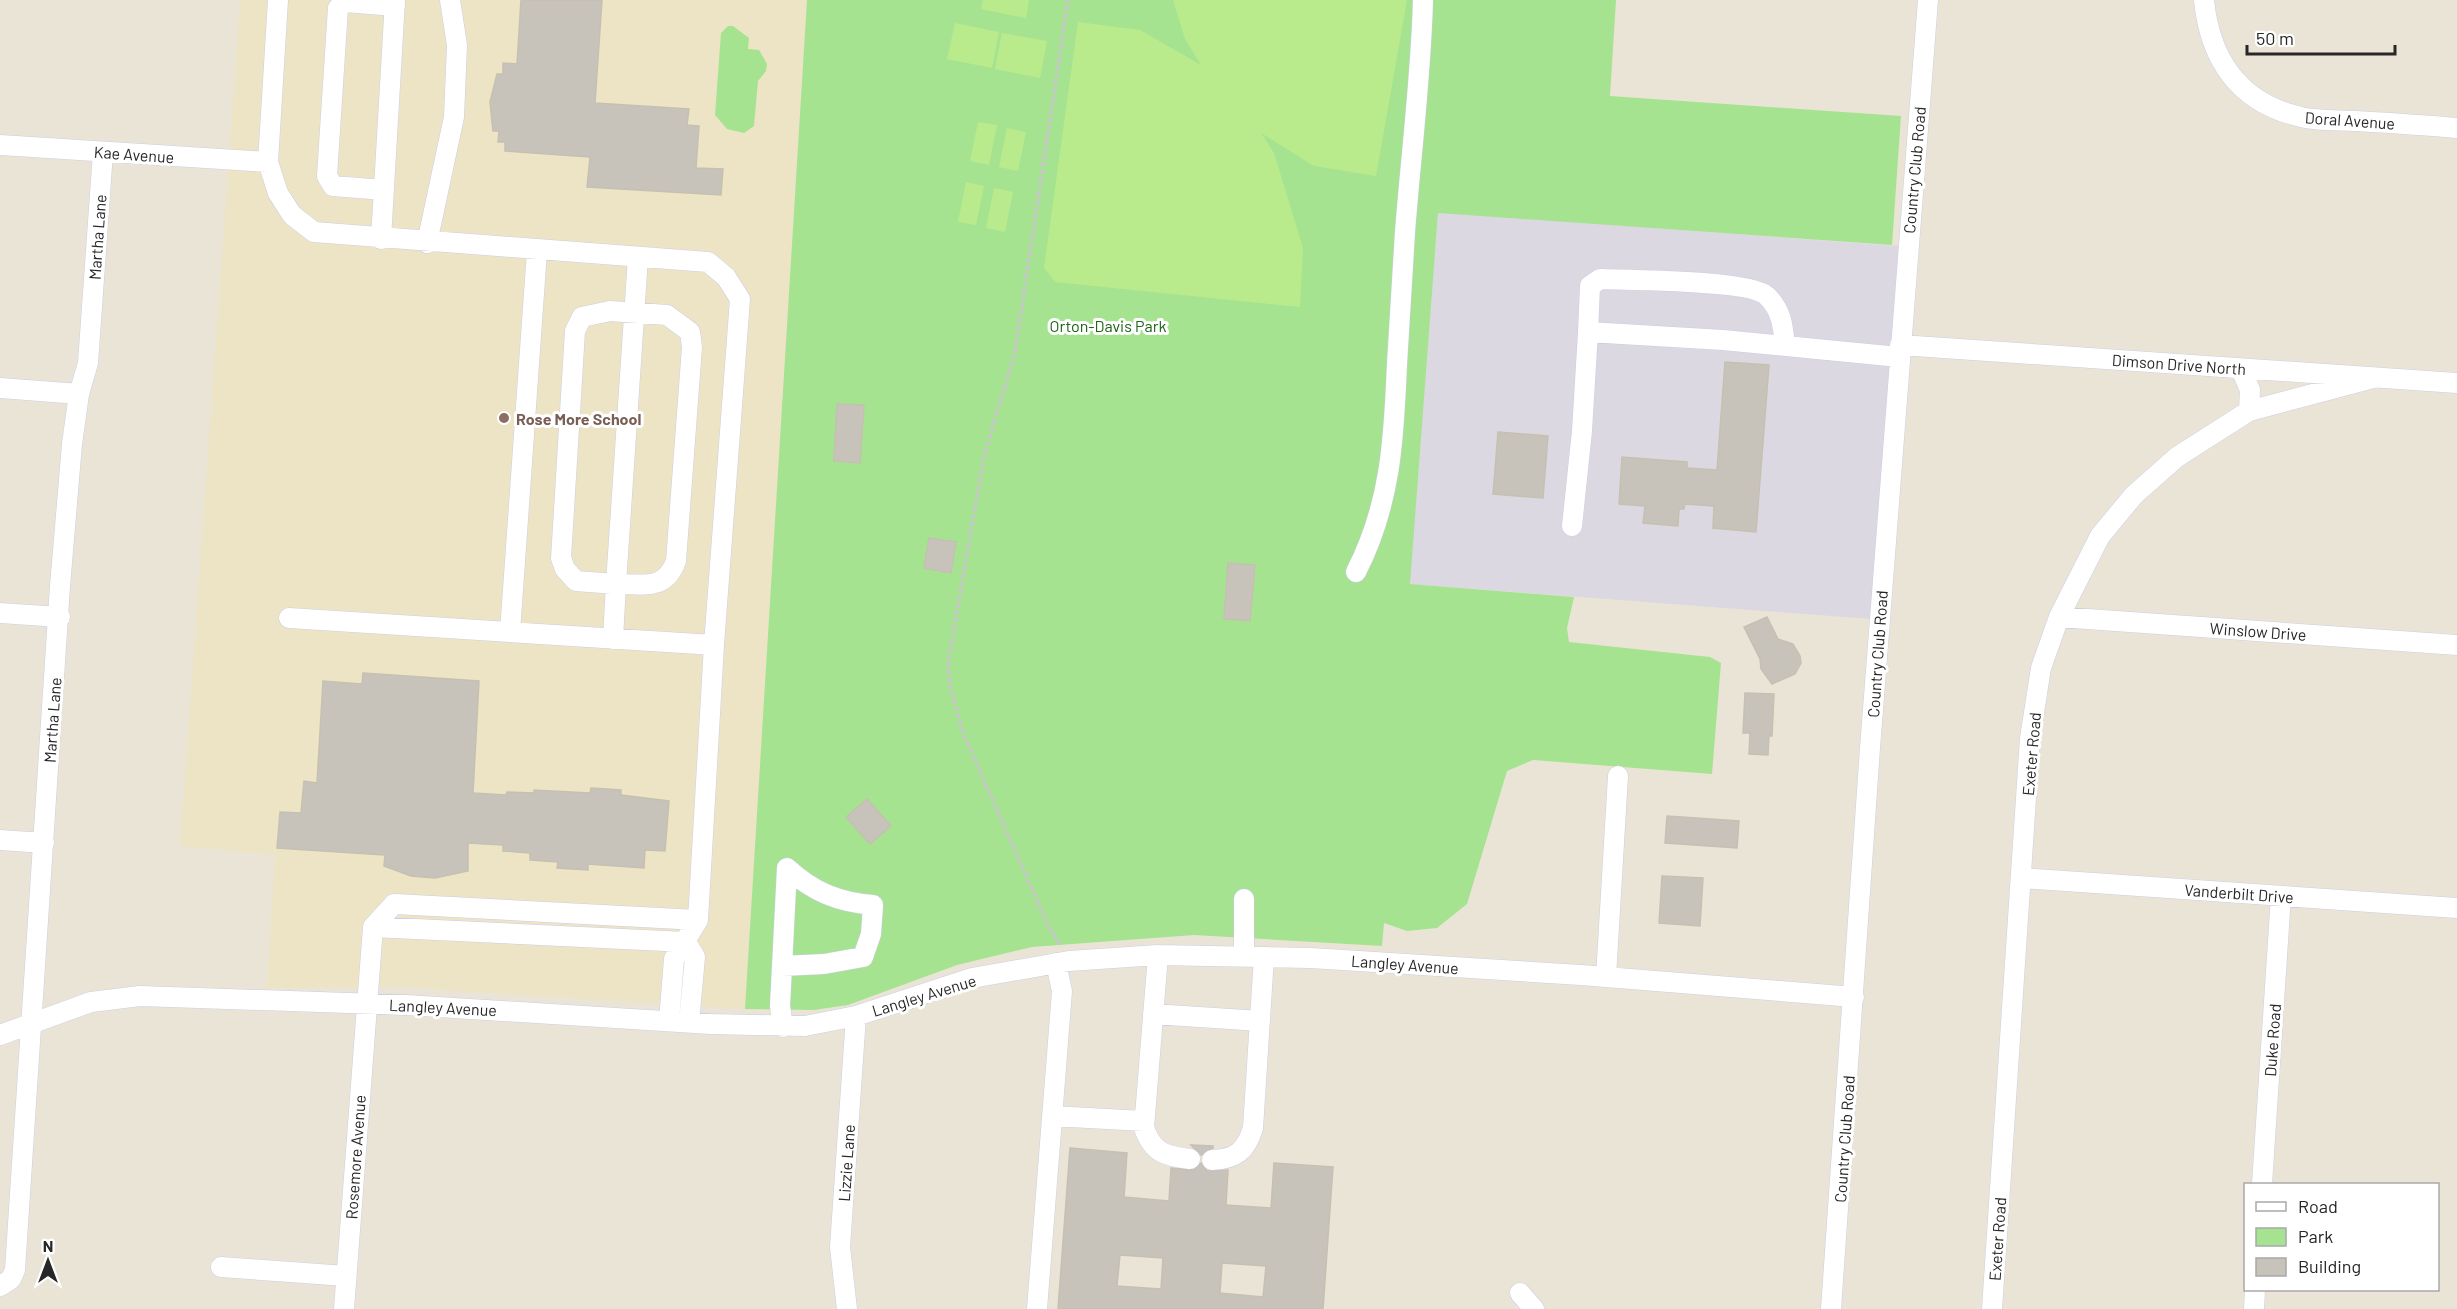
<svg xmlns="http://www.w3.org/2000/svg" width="2457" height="1309" viewBox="0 0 2457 1309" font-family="Barlow,sans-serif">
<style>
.industrial{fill:#dcd8e2}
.education{fill:#ede4c5}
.green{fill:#a5e391}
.pitch{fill:#b9eb8c}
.building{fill:#c8c3ba;stroke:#c5c0b1;stroke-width:1.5;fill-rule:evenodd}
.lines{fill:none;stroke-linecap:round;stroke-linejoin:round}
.minor-casing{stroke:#cccee1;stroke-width:21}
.path{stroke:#c7c7c7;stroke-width:4;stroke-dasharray:4.5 3;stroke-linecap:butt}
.minor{stroke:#fff;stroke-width:20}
.education-dot{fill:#8d6e63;stroke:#fff;stroke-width:2}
.labels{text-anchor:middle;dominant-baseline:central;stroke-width:6;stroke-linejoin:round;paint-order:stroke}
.street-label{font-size:16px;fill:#272727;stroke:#fff}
.park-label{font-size:16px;fill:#1f6417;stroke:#fff}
.education-label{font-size:16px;font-weight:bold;fill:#785e54;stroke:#fff;text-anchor:start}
</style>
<rect width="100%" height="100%" fill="#eae4d7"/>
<path class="industrial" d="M1438,212l473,35 -28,373 -474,-36z"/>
<path class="education" d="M240,0h567l-62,1009 -342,-22 -136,1 8,-133 -95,-9z"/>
<path class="green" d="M807,0h809l-6,96 291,20 -9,129 -454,-32 -28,371 164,13 -7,31 2,14 141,15 11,6 -9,111 -179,-14 -26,11 -40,133 -30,24 -30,3 -23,-8 -2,23 -188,-11 -162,12 -75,18 -109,40 -34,5 -69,-1z
M728,26h5l16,12 -1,11 11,1 8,14 -1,7 -8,10 -4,45 -10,7 -17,-4 -12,-14 6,-82z"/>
<path class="pitch" d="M983,0h46l-3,18 -45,-9z
M1173,0h234l-31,176 -62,-10 -53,-33 13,20 29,95 -3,59 -245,-25 -11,-14 34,-246 62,8 61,35 -16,-26z
M955,23l44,9 -7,36 -45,-9z
M1002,33l45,8 -7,37 -45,-9z
M978,122l19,3 -8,40 -19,-4z
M1007,128l19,4 -8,39 -19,-4z
M966,182l18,4 -8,39 -18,-3z
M994,188l19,4 -8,40 -19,-4z"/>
<path class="building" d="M521,0h81l-7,103 94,6 -2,16 12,1 -3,42 27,1 -2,26 -134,-8 3,-30 -85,-6v-9h-7l1,-11h-6l-3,-29 7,-28h6v-11l14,1z
M1725,362l44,3 -13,167 -43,-4 1,-22 -29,-2 -1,5h-5l-1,17 -35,-3 2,-17 -26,-2 3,-47 65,5v6l30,2z
M837,404l27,1 -4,58 -26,-2z
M1498,432l50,4 -5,62 -50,-4z
M929,538l27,4 -5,31 -27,-5z
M1228,563l27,2 -5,56 -26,-2z
M1767,617l11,22 15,5 7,12 1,7 -6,11 -23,10 -11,-15 -1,-10 -16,-32z
M363,673l116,8 -6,112 33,2 1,-3 27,1v-3l56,3 1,-5 30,2v5l48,6 -4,50 -20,-1 -1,18 -56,-4v6l-31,-2 1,-6 -28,-2v-7l-27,-2v-6l-35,-2v28l-33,7 -24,-2 -27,-10 1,-11 -108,-7 3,-36 21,1 3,-32 13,2 6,-102 39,3z
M1745,693l29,1 -2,42h-3l-1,19 -19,-1 1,-21h-7z
M867,799l24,27 -21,18 -24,-27z
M1667,816l72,5 -2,27 -72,-5z
M1662,876l41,2 -3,48 -41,-3z
M1191,1145l22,1v2l-12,7z
M1070,1148l57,5 -3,44 45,4 2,-33 23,2 7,-7 6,8 21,-1 -2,35 45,3 3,-45 59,4 -10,142h-265zM1120,1255l43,3 -2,31 -44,-3zM1222,1263l44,3 -3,31 -43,-4z"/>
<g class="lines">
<defs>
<path id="minor" d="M278,0l-10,162 10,31 14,22 22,17 394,30 18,15 14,22 -26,346 -16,275 -24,39 -5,62
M2204,0c6,60 35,103 97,117 17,4 37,3 55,4 34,2 67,4 101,7
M0,145l268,17
M384,190l-51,-4 -6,-10 11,-168 7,-6 50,4
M381,239l14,-239
M427,243l27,-126 3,-72 -7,-45
M1588,332l2,-46 10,-7c28,1 152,1 167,17 15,15 16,30 18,50
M1900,345l557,38
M2241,369l9,21 -1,21
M0,388l79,6
M1572,526l10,-95 6,-99 135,8 176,17
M1356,572c35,-68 38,-134 41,-208 3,-44 5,-88 8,-132 6,-78 16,-154 18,-232
M0,613l60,4
M2059,617l398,28
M289,618l425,27
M510,632l27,-381
M613,639l3,-55 -40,-3 -11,-12 -4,-11 14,-227 7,-14 28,-6 57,4 23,17 2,15 -16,214c-11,30 -32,23 -60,23l22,-327
M0,840l44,3
M2022,878l435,30
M1244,899v57
M373,927l313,15
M686,942l9,15 -6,65
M1158,955l-14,173c9,25 21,28 46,31
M782,966l42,-2 39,-7 8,-23 2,-29c-35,-3 -60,-13 -86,-37
M1606,977l12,-201
M1153,1014l107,7
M783,1027l-3,-21 7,-138
M0,1035l91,-33 49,-6 266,9 305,19 94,2 51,-10 116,-38 97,-17 89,-6 153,3 270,17 273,22
M1052,1116l92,5
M1212,1160c24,-1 34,-9 41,-32l11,-171
M2262,1184l19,-288
M221,1267l125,9
M0,1286l11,-7 4,-9 45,-684 12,-142 7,-50 9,-31 15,-211
M1520,1293l14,16
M344,1309l29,-382 21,-23 304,16
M847,1309l-7,-62 16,-231
M1037,1309l25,-318 -6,-28
M1831,1309l39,-561 58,-748
M1992,1309l38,-571 11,-70 18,-51 41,-81 34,-41 43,-38 72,-46 124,-33
M2254,1309l1,-19"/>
</defs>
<use href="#minor" class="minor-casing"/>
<path class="path" d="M1059,944l-12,-21 -84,-190 -13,-46 -2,-23 36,-208 31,-104 53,-352"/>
<use href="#minor" class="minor"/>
</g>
<circle class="education-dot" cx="504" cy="418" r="6"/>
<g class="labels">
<g class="street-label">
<text transform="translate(2350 120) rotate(4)">Doral Avenue</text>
<text transform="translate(134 154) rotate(4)">Kae Avenue</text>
<text transform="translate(1914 170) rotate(-85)">Country Club Road</text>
<text transform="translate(97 237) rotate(-86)">Martha Lane</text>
<text transform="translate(2179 364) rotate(4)">Dimson Drive North</text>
<text transform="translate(2258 631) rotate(4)">Winslow Drive</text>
<text transform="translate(1877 654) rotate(-86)">Country Club Road</text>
<text transform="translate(52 720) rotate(-86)">Martha Lane</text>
<text transform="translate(2031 754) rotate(-85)">Exeter Road</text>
<text transform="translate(2239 893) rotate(4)">Vanderbilt Drive</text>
<text transform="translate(1405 964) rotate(4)">Langley Avenue</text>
<text transform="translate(924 995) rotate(-17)">Langley Avenue</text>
<text transform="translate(443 1007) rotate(3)">Langley Avenue</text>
<text transform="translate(2272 1040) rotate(-86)">Duke Road</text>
<text transform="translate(1844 1139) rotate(-86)">Country Club Road</text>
<text transform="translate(355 1157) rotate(-86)">Rosemore Avenue</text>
<text transform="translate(846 1163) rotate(-86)">Lizzie Lane</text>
<text transform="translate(1997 1239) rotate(-86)">Exeter Road</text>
</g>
<g class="park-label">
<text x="1108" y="325">Orton-Davis Park</text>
</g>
<g class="education-label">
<text x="516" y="418">Rose More School</text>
</g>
</g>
<rect x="2244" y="1183" width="195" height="108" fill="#ffffff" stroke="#a9a9a9" stroke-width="1.5"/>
<rect x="2256" y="1202" width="30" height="9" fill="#ffffff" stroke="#a9a9a9" stroke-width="1.5"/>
<text x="2298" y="1213" font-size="18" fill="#272727">Road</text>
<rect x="2256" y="1228" width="30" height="18" fill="#a5e391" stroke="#a9a9a9" stroke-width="1.5"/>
<text x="2298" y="1243" font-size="18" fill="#272727">Park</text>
<rect x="2256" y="1258" width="30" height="18" fill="#c8c3ba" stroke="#a9a9a9" stroke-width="1.5"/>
<text x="2298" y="1273" font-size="18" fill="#272727">Building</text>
<g transform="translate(48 1261)" stroke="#ffffff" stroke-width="4.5" paint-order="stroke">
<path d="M0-4.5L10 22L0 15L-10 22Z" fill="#272727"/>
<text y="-9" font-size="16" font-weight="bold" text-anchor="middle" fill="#272727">N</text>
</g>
<path d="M2247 45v9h148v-9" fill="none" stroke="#272727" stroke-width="3"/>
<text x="2256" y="45" font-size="18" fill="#272727" stroke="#ffffff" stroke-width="4.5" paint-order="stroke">50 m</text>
</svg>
